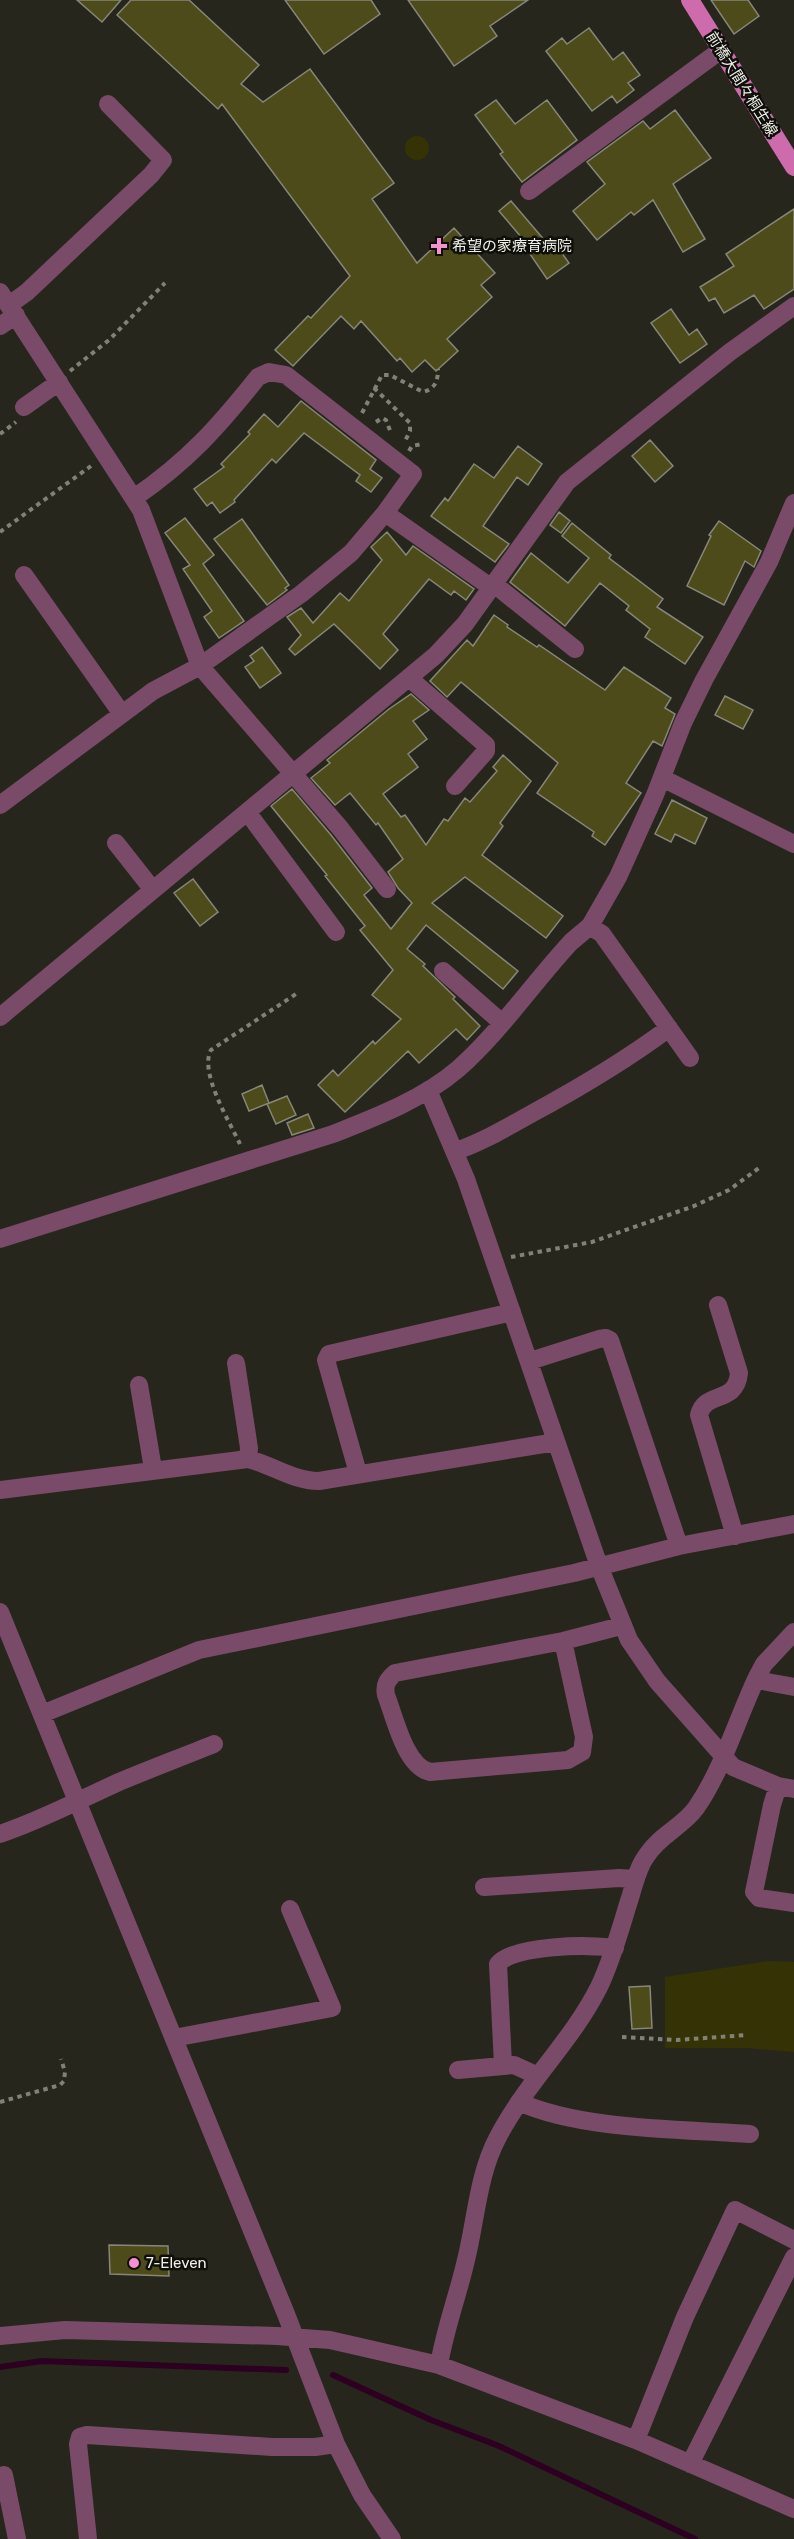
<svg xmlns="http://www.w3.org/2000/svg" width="794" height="2539" viewBox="0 0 794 2539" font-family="Rubik,'Noto Sans JP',sans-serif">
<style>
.green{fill:#353206}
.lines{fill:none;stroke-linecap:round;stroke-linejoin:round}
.stream{stroke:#2d0021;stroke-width:6}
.building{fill:#4e4b1b;stroke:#868679;stroke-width:1.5}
.path{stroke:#828178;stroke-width:4;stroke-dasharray:4.5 4.5;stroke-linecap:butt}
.minor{stroke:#7a4a69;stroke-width:18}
.major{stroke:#cd6bad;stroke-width:18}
.poi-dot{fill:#f491d3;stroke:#0f0f0a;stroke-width:2}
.labels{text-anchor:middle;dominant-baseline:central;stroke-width:5;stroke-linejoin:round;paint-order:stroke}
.street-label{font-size:15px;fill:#efefe8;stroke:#0f0f0a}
.poi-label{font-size:15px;fill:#efefe8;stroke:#0f0f0a;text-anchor:start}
</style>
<rect width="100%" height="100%" fill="#27261c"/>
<path class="green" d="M405 148a12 12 0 1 1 24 0a12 12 0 1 1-24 0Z
M769,1961l25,1v90l-48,-4h-81v-71z"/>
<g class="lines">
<path class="stream" d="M0,2367l42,-6 244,9
M333,2375l98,45 68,26 196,93"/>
</g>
<path class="building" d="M77,0h44l-19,22z
M131,0h58l70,65 -18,19 22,18 47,-33 84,114 -22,16 45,64 37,-35 41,45 -14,12 11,12 -45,42 11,12 -22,20 -11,-11 -13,12 -12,-14 -3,3 -36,-40 -7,8 -13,-13 -48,50 -18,-16 33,-34 3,2 39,-42 -128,-172 -4,5 -101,-94z
M285,0h86l9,14 -56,40z
M408,0h120l-38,26 7,10 -43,30z
M711,0h37l11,16 -25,18z
M589,28l24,32 10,-8 17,23 -12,8 6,7 -17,13 -5,-7 -20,15 -46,-60 16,-13 5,6z
M496,100l19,24 32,-24 30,40 -55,42 -22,-28 3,-2 -28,-37z
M675,110l36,48 -38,26 32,55 -22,13 -30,-52 -19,15 -3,-3 -34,28 -24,-29 32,-27 -18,-22 56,-41 7,8z
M511,201l35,41 5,-4 18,25 -22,16 -17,-25 3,-3 -34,-40z
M794,209v80l-30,20 -10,-14 -30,18 -9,-15 -6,3 -9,-14 34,-21 -8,-12z
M671,309l18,26 8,-6 10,15 -27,19 -29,-40z
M301,401l75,59 -6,9 12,9 -11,14 -15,-11 4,-6 -56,-42 -28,30 -4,-4 -38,41 1,2 -15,11 -8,-11 -5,4 -13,-17 30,-22 -3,-3 29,-30 -2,-2 16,-18 14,13z
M650,440l23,26 -18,16 -23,-26z
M518,446l24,18 -14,21 -11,-8 -34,49 26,18 -14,18 -64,-46 14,-18 3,3 26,-37 20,14z
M559,512l11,9 -9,12 -11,-8z
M185,518l29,37 -11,9 41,57 -25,17 -15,-21 8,-6 -29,-42 7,-4 -25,-32z
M242,519l47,66 -4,3 2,2 -20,15 -53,-66z
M719,521l42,30 -7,16 -9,-6 -21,44 -37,-19 24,-50 -2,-1z
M572,523l39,32 -2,3 54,41 -6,8 46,30 -18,27 -40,-27 5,-8 -24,-19 3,-4 -29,-23 -35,43 -55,-44 21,-29 37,30 21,-25 -27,-22z
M387,532l19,23 7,-9 61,43 -8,11 -12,-9 -3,4 -22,-16 -46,55 15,16 -18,19 -46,-45 -39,31 -6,-6 12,-14 -14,-18 14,-9 12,15 27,-30 9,8 33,-41 -11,-13z
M494,615l14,10 -1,2 30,20 2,-2 66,45 19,-23 47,31 -6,10 10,6 -13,32 -9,-5 -27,42 15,10 -36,52 -13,-9 2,-4 -57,-39 21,-30 -97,-81 -14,15 -17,-16 37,-41 6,6z
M262,647l19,26 -21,15 -15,-21 9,-6 -4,-5z
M411,694l18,16 -16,11 14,18 -19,15 10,13 -35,27 18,23 4,-2 21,30 18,-26 4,2 17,-23 5,4 27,-31 -4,-4 10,-12 28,26 -31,42 3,3 -21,29 81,61 -17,22 -81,-61 -33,26 86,68 -15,18 -77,-64 -19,24 18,15 -2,2 32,31 -2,2 27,27 -13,14 -11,-11 -37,34 -11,-12 -63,61 -27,-27 15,-15 5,6 35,-35 2,3 26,-25 -29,-24 21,-25 -33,-40 5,-4 -40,-50 2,-1 -56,-69 21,-17 39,46 41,53 -8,7 27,34 21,-26 -14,-15 -10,-16 15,-13 -25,-36 -2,2 -26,-32 -15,12 -24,-27 19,-15 -3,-3 62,-51z
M725,696l28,14 -10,19 -28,-14z
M672,800l35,18 -12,26 -20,-10 -4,8 -16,-8z
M193,879l25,33 -18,14 -26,-33z
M262,1085l7,18 -20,8 -7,-17z
M287,1096l9,19 -20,9 -9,-20z
M308,1114l6,14 -22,7 -5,-12z
M650,1986l2,42 -20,1 -3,-42z
M109,2245l59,1 1,30 -59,-2z"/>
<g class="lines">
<path class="path" d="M70,371l39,-31 56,-57
M374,388l36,35v8l-6,12
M362,413l20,-38h8l33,17c12,-3 15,-11 15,-23
M376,422l6,-4 4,2 5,13
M0,434l16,-12
M409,451l3,-5 10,-2
M0,532l91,-66
M240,1144c-11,-23 -41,-72 -29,-94l85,-56
M511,1257l81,-15 102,-36 35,-16 30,-22
M622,2037l55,3 70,-5
M0,2102l60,-17 4,-4 1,-9 -4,-13"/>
<path class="minor" d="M529,191l192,-141
M0,292l141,218 59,156 140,162 47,61
M9,305l18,-13 124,-117 12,-15 -55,-56
M0,326l16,-11
M24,407l35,-25
M385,513l107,75
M24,575l98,139
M494,584l81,65
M409,678l77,67v6l-31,35
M662,778l132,66
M0,805l153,-114 47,-25 101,-72 50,-41 34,-40 28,-39 -127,-99 -17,-3 -11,5c-40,50 -70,84 -124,121
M248,813l88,119
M116,843l37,47
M590,926l12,8 88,124
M443,971l58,51
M0,1017l436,-362 29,-31 102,-142 163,-130 64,-46
M428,1090l38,89 133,387 30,74 28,41 76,86 45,19 16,3
M456,1151c26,-9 50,-23 75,-37 48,-26 94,-53 138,-86
M0,1239l333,-105c43,-17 90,-35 125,-65 42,-37 75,-86 113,-127l19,-16 28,-49 37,-82 28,-72 21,-43 65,-118 25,-59
M718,1305l21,68c-3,32 -34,17 -40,42l36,121
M530,1361l69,-22 7,-1 4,2 69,206
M236,1363l13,85 -1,11
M139,1385l14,84
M358,1473l-32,-113 3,-6 183,-42
M0,1490l248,-31c24,6 45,22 71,22l237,-39
M0,1612l286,702 50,130 26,51 30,44
M563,1641l21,96 -2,15 -14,8 -138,12c-25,-6 -35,-54 -44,-77 -2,-10 1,-15 9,-22l168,-32 58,-15
M757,1677l10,5 27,5
M42,1714l157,-64 375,-77 105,-27 115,-22
M778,1786l-6,19 -18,87 5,6 35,5
M0,1834c42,-14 79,-34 119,-52 31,-13 63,-25 95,-38
M484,1887l135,-9 17,1
M174,2038l158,-30 -42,-99
M503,2065l-5,-101c15,-19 93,-20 117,-16
M458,2070l56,-5 24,11
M519,2102c62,28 162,27 231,32
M0,2336l65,-6 212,6 53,4 109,25 197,75 158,69
M439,2365c6,-36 19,-70 27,-105 10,-40 12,-86 32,-123 28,-54 74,-96 101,-150 13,-27 21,-57 30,-86 5,-15 8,-33 18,-46 13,-20 35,-28 49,-47 27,-39 41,-89 61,-131l7,-13 30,-32
M636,2440l49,-123 50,-107 59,30
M690,2464l104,-207
M4,2475l13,64
M88,2539l-10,-95 2,-7 7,-2 185,12h43l21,-3"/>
<path class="major" d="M690,0l104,167"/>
</g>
<g class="poi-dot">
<path d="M436 237h6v6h6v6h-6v6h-6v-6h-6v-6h6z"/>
<circle cx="134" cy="2263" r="6"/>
</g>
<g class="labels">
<g class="street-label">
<text transform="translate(742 84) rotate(58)">前橋大間々桐生線</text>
</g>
<g class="poi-label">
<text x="452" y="246">希望の家療育病院</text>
<text x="146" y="2263">7-Eleven</text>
</g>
</g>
</svg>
